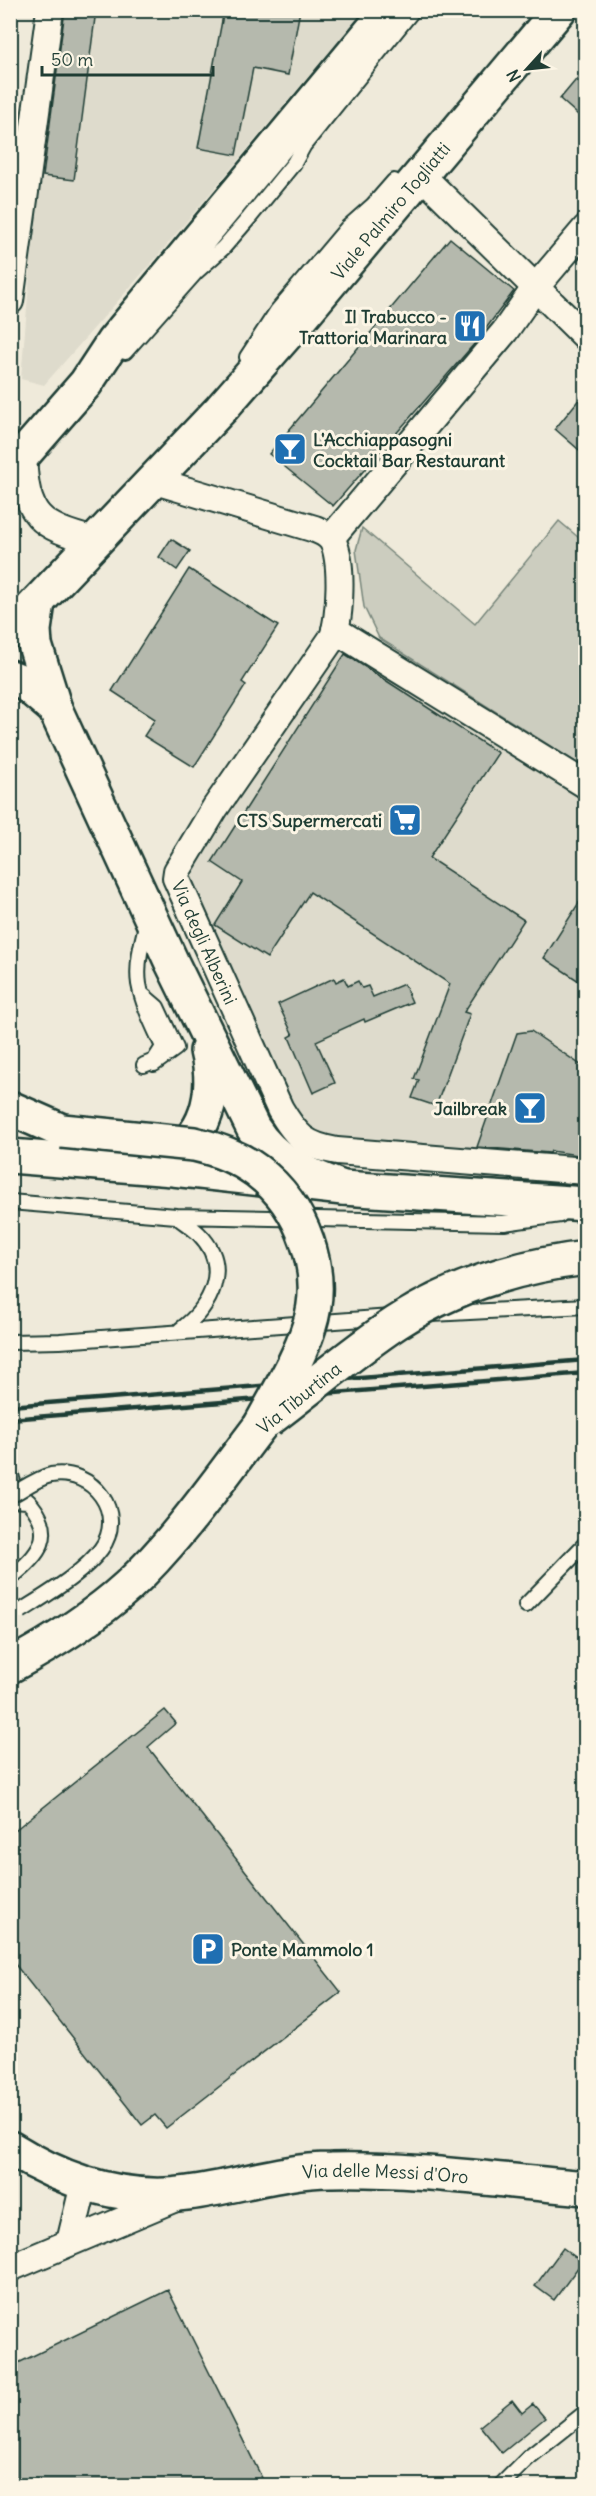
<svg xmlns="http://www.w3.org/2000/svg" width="596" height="2496" viewBox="0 0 596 2496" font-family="Delius,sans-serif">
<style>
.built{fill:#dedbcc}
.green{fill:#cccdbf;stroke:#76857a;stroke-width:1.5}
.building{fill:#b5b9ad;stroke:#1f3d34;stroke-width:1.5}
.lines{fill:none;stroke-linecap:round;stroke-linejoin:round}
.lane-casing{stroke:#1f3d34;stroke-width:18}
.street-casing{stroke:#1f3d34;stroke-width:30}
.secondary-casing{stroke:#1f3d34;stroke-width:38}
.primary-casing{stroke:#1f3d34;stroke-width:38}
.lane{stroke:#fcf5e5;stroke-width:14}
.street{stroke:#fcf5e5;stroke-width:26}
.secondary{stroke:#fcf5e5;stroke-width:33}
.primary{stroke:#fcf5e5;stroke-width:33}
.rail{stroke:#1f3d34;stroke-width:4.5}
.lane-bridge-casing{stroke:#1f3d34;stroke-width:18;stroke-linecap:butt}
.primary-bridge-casing{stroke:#1f3d34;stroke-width:38;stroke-linecap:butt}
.lane-bridge{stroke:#fcf5e5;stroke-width:14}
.primary-bridge{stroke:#fcf5e5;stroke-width:33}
.labels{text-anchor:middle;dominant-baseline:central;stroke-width:6;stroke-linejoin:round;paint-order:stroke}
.street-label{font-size:18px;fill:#1f3d34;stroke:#fcf5e5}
.poi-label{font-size:18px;font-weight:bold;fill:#1f3d34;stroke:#fcf5e5;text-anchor:end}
</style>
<rect width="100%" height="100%" fill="#efeada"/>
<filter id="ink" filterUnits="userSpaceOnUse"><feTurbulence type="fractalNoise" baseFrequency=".0167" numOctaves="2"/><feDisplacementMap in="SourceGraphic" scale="12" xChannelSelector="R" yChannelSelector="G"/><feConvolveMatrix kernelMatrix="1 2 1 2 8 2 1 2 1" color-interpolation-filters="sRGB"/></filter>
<g filter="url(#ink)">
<path class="built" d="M58,11h305l-202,241 -117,133 -23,-6 16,-191z
M332,637l253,148v386l-274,-26 -134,-274z"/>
<path class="green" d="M559,521l26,22v225l-206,-130 -15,-31 -8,-57 6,-22 113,96z"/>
<path class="building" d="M65,10h31l-22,170 -31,-4z
M224,10h76l-12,65 -35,-7 -17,87 -38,-7z
M585,69v52l-25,-22z
M450,238l64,53 -39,52 -142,163 -64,-52z
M585,392v63l-30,-26z
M171,539l19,12 -13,19 -18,-13z
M189,569l89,57 -36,56 4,3 -52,82 -50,-31 11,-17 -43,-28z
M345,654l153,99 -69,105 95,62 -60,92 6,2 -34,92 -24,-8 7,-18 -5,-1 36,-95 -140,-92 -43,66 -52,-33 27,-43 -30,-20z
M585,893v92l-41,-27z
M334,978l2,4 8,-4 4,8 10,-5 4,7 6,-2 5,11 31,-13 8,18 -47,20 -1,-3 -48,22 19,42 -22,10 -24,-56 4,-2 -15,-31z
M531,1031l54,37v88l-34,-5 -1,2 -73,-6 40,-114z
M165,1710l11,13 -28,24 193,245 -175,136 -11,-13 -13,10 -132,-167v-124z
M563,2248l19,14 -28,38 -19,-14z
M168,2290l98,196h-256v-119z
M512,2400l10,13 11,-9 12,14 -43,35 -22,-27z"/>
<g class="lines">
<defs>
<path id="lane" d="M125,352l71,-80 27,-24 26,-30 45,-55 10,-18 109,-135
M247,357l30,-46 70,-83 26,-23 21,-24
M143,995l14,12 19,41 -22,16
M144,1065l10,-4 9,-14c-9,-20 -20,-41 -24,-63 -3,-20 3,-43 8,-62
M10,1202l166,14 328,7 56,-8
M176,1216c7,6 16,11 23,18 33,33 12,73 -19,96
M432,1314l154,-8
M10,1342l50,-1 331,-24
M10,1471l4,15 12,13
M10,1500l18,1c30,33 11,55 -18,77
M526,1605l60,-62
M500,2486l28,-28 58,-46"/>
<g id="street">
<path d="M420,174l166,163"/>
<path d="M10,301l40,-291"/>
<path d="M23,456c3,61 15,70 72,85"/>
<path id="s1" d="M152,480l163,49c5,2 11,4 16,10 13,16 9,79 2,98l-118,171 -38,63 -1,7 104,231c16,27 25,37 57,42l249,20"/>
<path d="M331,538l174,-207 30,-43 51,-60"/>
<path d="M335,630l251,155"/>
<path d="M70,2242l14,-58"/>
<path d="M10,2268l168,-71"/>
</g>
<g id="secondary">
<path id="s2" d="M10,2148c53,33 115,54 178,45 48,-6 94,-23 143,-23 85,-2 170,11 255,18"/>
</g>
<g id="primary">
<path d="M10,470l76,-87 27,-41 276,-332"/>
<path d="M38,602l-4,28 1,15 20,64 117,254 81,165c22,35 53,46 90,60"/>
<path id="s3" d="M10,631l211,-222 71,-81 267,-318"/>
<path d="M10,677l13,5 32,27"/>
<path d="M10,1108l52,23"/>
<path d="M10,1156l163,13 170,19 243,16"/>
<path d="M164,1156c44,-15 53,-65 43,-105"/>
<path d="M10,1666c41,-22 84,-49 118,-80 48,-44 92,-108 132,-160"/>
</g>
</defs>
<use href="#lane" class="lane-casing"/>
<use href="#street" class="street-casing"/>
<use href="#secondary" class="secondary-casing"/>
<use href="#primary" class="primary-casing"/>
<use href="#lane" class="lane"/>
<use href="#street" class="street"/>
<use href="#secondary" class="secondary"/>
<use href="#primary" class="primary"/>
<path class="rail" d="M10,1406l576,-46
M10,1419l576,-46"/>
<defs>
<path id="lane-bridge" d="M10,1496c13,-7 27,-18 41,-21 42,-7 76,38 50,74 -17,24 -55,46 -80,62"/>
<path id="primary-bridge" d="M62,1131l132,13c23,5 44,13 63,27 46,34 70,101 52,156 -11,35 -32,67 -49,99
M268,1420c43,-32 84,-68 128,-97 57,-37 123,-57 190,-65"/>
</defs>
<use href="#lane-bridge" class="lane-bridge-casing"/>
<use href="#primary-bridge" class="primary-bridge-casing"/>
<use href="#lane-bridge" class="lane-bridge"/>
<use href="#primary-bridge" class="primary-bridge"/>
</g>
</g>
<defs>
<symbol id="restaurant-square" viewBox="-11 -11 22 22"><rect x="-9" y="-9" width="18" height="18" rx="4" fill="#1f6fb2" stroke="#fcf5e5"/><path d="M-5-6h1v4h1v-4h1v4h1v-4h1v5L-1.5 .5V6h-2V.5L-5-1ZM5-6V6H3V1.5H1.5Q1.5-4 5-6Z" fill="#fff"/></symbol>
<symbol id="bar-square" viewBox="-11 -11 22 22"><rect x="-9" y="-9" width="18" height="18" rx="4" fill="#1f6fb2" stroke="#fcf5e5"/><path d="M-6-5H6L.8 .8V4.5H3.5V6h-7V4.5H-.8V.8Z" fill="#fff"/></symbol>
<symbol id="supermarket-square" viewBox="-11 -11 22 22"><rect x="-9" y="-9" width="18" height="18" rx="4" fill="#1f6fb2" stroke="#fcf5e5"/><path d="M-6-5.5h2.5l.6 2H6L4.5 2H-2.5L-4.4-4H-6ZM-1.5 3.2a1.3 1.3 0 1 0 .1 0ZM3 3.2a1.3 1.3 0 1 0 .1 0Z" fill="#fff"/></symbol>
<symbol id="parking-square" viewBox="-11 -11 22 22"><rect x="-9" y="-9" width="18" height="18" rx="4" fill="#1f6fb2" stroke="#fcf5e5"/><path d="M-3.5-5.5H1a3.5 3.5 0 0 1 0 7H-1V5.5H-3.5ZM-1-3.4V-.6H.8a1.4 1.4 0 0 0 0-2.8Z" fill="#fff"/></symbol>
</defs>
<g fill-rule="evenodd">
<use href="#restaurant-square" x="451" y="307" width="38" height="38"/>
<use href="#bar-square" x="271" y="430" width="38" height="38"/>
<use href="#supermarket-square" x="386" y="801" width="38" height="38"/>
<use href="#bar-square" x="511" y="1089" width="38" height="38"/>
<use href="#parking-square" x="189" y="1930" width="38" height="38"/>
</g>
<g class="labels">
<g class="street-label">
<text stroke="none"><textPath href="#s3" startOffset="567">Viale Palmiro Togliatti</textPath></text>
<text stroke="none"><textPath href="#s1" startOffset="648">Via degli Alberini</textPath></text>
<text transform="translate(299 1398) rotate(-39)">Via Tiburtina</text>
<text stroke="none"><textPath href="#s2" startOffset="387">Via delle Messi d'Oro</textPath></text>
</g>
<g class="poi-label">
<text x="447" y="316">Il Trabucco -<tspan x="447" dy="21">Trattoria Marinara</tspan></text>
<text x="313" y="439" text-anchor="start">L'Acchiappasogni<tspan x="313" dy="21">Cocktail Bar Restaurant</tspan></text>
<text x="382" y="820">CTS Supermercati</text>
<text x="507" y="1108">Jailbreak</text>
<text x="231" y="1949" text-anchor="start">Ponte Mammolo 1</text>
</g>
</g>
<rect width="596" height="2496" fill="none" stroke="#fcf5e5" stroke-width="36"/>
<rect x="18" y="18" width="560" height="2460" fill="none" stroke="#1f3d34" stroke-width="2" filter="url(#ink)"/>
<g transform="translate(527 69) rotate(243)" stroke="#fcf5e5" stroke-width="4.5" paint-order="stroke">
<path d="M0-4.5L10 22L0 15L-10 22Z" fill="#1f3d34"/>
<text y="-9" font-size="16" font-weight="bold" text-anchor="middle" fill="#1f3d34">N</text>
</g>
<path d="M42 66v9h171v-9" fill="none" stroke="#1f3d34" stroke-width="3"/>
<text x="51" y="66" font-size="18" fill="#1f3d34" stroke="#fcf5e5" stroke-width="4.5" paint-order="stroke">50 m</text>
</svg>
